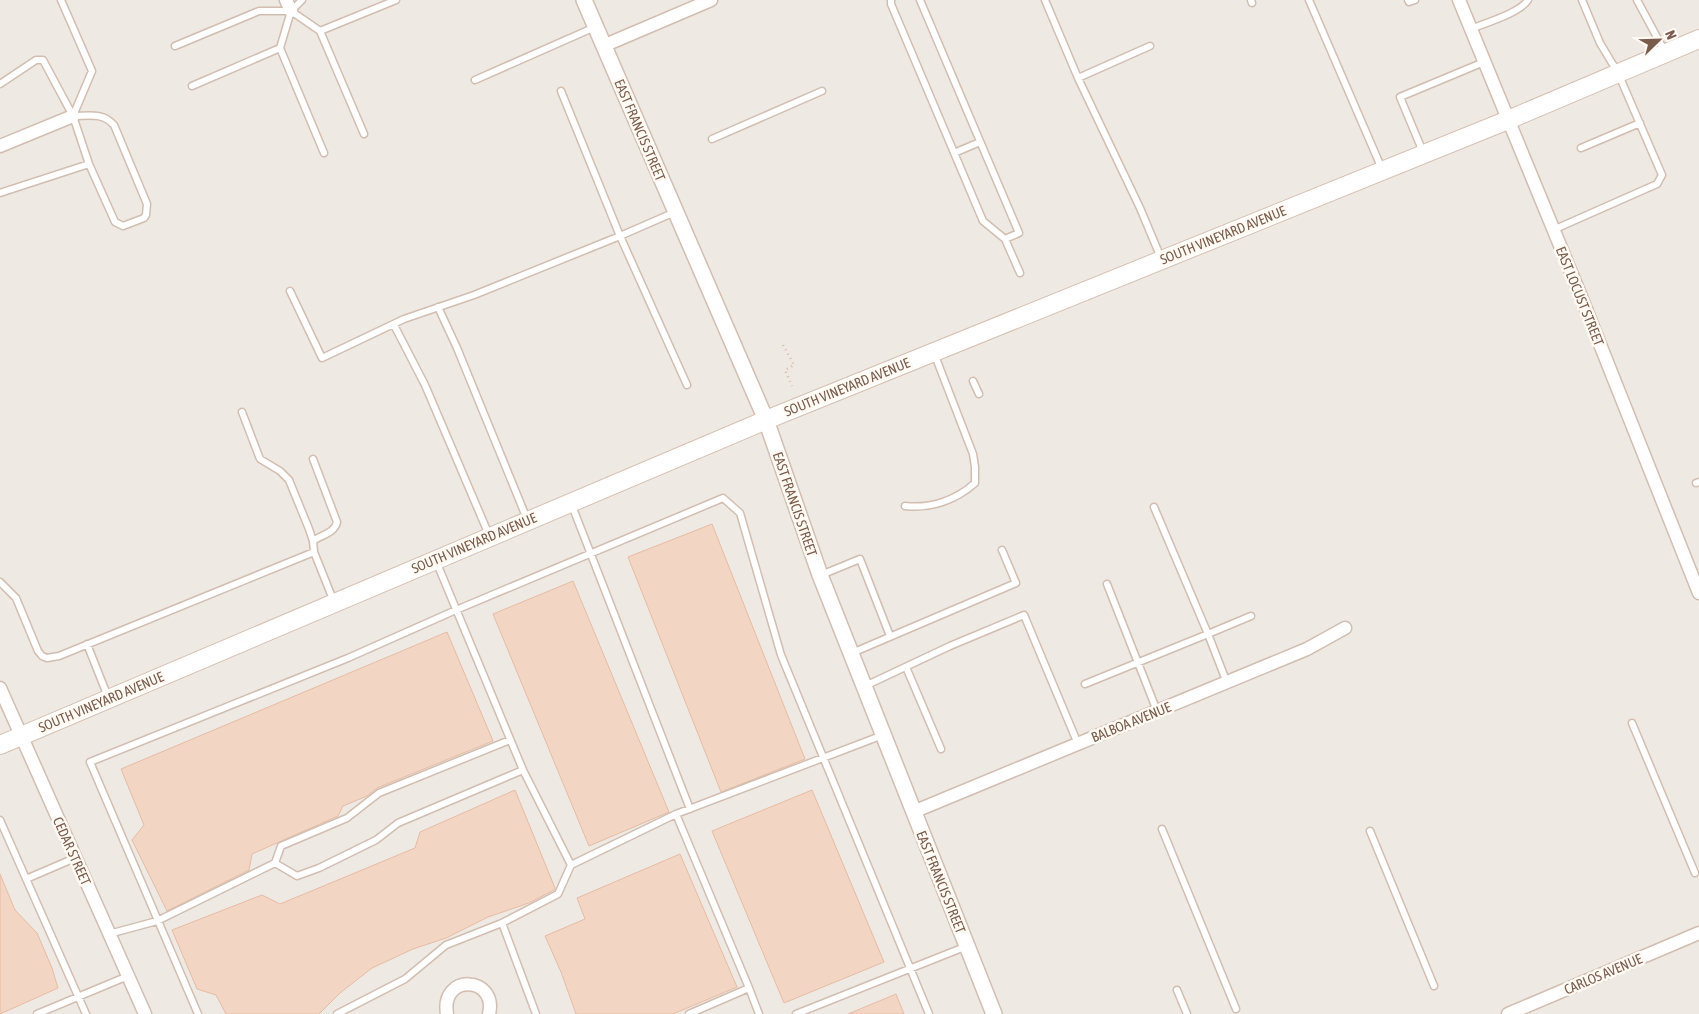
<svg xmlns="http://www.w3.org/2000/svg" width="1699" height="1014" viewBox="0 0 1699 1014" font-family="'Asap Condensed',sans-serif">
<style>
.industrial{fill:#efe9e4}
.building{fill:#f3d5c3;stroke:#e6bba3}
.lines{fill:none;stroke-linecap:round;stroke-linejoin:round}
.service-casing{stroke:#d1beb0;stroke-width:9}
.minor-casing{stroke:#d1beb0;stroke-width:15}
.tertiary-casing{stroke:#d1beb0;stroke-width:18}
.secondary-casing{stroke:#d6c0b0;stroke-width:20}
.path{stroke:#d9b8a5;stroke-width:2.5;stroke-dasharray:1 4;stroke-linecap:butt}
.service{stroke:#fff;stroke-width:6}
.minor{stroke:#fff;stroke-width:12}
.tertiary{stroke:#fff;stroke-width:15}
.secondary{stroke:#fff;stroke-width:18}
.labels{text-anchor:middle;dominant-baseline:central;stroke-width:5;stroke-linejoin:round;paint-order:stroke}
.street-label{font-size:14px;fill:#7a5c4d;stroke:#fffaf3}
</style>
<rect width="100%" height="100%" fill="#fdf6ec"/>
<path class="industrial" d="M0,0h1699v1014h-1699z"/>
<path class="building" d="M712,524l93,235 -84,33 -93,-235z
M573,581l96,231 -80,34 -96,-232z
M447,632l46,109 -116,47 -10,8 -24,10 -5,10 -86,38 -3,16 -82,41 -35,-71 12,-15 -23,-56z
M515,790l40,98 -1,2 -25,13 -41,14 -42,21 -33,11 -41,19 -32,25 -21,21h-93l-10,-19 -19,-6 -25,-59 90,-35 18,9 135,-56 5,-16z
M812,790l72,172 -100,41 -72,-172z
M680,854l57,133 -64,27h-97l-15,-42 -16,-36 40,-17 -8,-21z
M0,874l15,36 22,23 15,35 6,20 -58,26z
M896,994l8,20h-56z"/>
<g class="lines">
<defs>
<path id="service" d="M61,0l31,71 -19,45
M302,0l-11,11 -11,37 44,105
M891,0v4l92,217 22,18 15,34
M920,0l99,233 -14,6
M1045,0l33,78 72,-32
M1251,0l1,3
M1309,0l73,169
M1408,0l1,2 6,-2
M1637,0l28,52
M1471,29c14,-6 49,-16 57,-29
M175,46l84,-35h32l29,20
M1078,78l62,130 21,50
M475,80l120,-53
M0,84l36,-24h7l30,56 16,48
M192,86l88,-38
M561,91l59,145 67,149
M364,134l-44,-103 76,-31
M712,139l110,-48
M1581,148l59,-25
M1423,152l-23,-55 84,-35
M954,153l26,-11
M0,193l89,-29 26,58 8,4 21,-8 2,-3 1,-11 -33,-79c-12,-13 -25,-9 -41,-9
M1553,230l104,-46 5,-9 -44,-102 -18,-30 -18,-43
M290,291l32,67 82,-39 70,-24 146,-59 55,-24
M438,307l19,41 70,171
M394,325l31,60 64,150
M973,381l6,13
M242,412l18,47 20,12 9,9 20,49 4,12 1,11
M1696,483l3,-1
M571,503l119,306
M905,506c26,3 51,-6 70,-23v-16l-2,-13 -39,-101
M1154,507l54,127 43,-18
M313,541c8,-6 22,-8 24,-19l-24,-63
M436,561l87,209 48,95 105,-51 207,-79
M821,575l39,-16 30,77
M0,582l16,16 22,53 4,5 5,2 12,-2 255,-104 20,50
M1107,584l50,127
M87,644l21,53
M852,653l164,-70 -14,-33
M906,667l35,82
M1085,684l123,-50 19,49
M865,686l85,-40 74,-31 54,129
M1632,723l63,150
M676,814l73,174
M0,820l86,194
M1162,829l74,180
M1370,831l64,155
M275,863l22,13 22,-8 57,-28 22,-17 125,-53
M26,879l49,-21
M502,923l56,-29 13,-29
M109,934l48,-13 118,-58 6,-17 66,-28 32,-25 131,-53
M1177,990l10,24
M37,1014l91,-38
M198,1014l-108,-252 258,-104 108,-48 267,-112 17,15 41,142 148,359
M337,1014l68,-35 41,-34 56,-22 34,91
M689,1014l60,-26 10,26
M796,1014l171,-68"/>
<path id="minor" d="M286,0l5,11
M1459,0l121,294 119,299
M603,46l108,-46
M0,146l73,-30
M0,688l145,326
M913,812l394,-163 38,-21
M447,1014c-7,-41 51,-38 42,0
M1508,1014l191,-81"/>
<path id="tertiary" d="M584,0l182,420 54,155 174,439"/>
<path id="secondary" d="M0,745l766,-325 742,-300 191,-81"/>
</defs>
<use href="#service" class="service-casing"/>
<use href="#minor" class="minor-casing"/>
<use href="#tertiary" class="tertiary-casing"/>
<use href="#secondary" class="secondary-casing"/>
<path class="path" d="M783,345l11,20 -9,5 7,16"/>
<use href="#service" class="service"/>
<use href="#minor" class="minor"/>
<use href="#tertiary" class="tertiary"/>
<use href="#secondary" class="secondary"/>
</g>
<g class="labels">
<g class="street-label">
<text transform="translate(640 130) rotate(67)">EAST FRANCIS STREET</text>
<text transform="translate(1223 235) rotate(-22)">SOUTH VINEYARD AVENUE</text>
<text transform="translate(1580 296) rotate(68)">EAST LOCUST STREET</text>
<text transform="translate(847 387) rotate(-22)">SOUTH VINEYARD AVENUE</text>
<text transform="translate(795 504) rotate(71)">EAST FRANCIS STREET</text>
<text transform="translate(474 543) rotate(-23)">SOUTH VINEYARD AVENUE</text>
<text transform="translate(101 702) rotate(-23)">SOUTH VINEYARD AVENUE</text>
<text transform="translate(1131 722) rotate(-22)">BALBOA AVENUE</text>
<text transform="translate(72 851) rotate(66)">CEDAR STREET</text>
<text transform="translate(941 882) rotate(68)">EAST FRANCIS STREET</text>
<text transform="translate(1603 974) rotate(-23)">CARLOS AVENUE</text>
</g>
</g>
<g transform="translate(1659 40) rotate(67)" stroke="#fffaf3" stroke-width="4" paint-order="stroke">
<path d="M0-4L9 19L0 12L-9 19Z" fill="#7a5c4d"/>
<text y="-8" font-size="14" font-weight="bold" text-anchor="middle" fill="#7a5c4d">N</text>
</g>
</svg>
